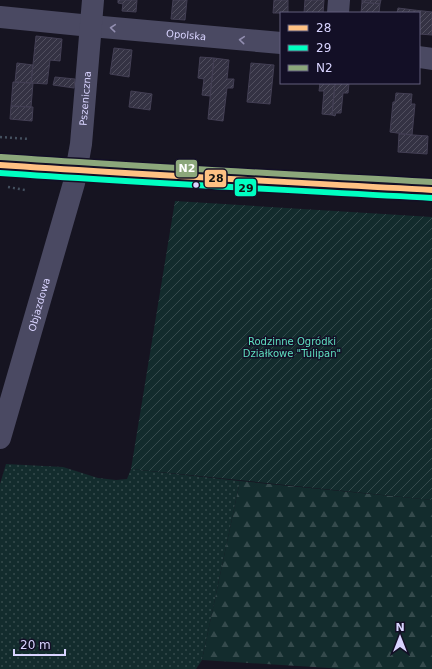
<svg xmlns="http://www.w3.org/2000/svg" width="432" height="669" viewBox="0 0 432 669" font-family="'DejaVu Sans',sans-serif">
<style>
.grass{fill:url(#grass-dots)}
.forest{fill:url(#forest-firs)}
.garden{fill:url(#garden-furrows)}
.building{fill:url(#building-hatch);stroke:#433f54}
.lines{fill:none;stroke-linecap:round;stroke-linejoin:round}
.path{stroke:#44505f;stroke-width:2.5;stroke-dasharray:2 3;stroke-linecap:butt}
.minor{stroke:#4a4962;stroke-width:22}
.bus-1-casing{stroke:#130f26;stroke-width:9}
.bus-2-casing{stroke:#130f26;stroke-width:9}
.bus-3-casing{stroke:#130f26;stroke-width:9}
.bus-1{stroke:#ffc183;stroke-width:6}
.bus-2{stroke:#00ffc1;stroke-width:6}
.bus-3{stroke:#8ca77b;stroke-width:6}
.oneway{stroke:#928eb0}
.bus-dot{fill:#d9d4ff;stroke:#130f26;stroke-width:1.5}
.labels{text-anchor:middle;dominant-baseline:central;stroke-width:3;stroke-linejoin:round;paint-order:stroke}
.street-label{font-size:10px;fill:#d9d4ff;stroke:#130f26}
.park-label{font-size:10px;fill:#5fe0c0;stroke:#130f26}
.line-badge{stroke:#130f26;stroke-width:1.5}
.badge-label{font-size:11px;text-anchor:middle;font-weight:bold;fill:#fff}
.pale-badge-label{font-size:11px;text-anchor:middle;font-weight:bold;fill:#111}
</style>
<defs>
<pattern id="grass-dots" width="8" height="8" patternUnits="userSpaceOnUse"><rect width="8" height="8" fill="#132c2d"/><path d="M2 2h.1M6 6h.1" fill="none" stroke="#354a4c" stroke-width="1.8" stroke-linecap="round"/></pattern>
<pattern id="forest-firs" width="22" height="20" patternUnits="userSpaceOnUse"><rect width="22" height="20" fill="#132c2d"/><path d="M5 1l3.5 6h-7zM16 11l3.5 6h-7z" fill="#354a4c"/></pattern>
<pattern id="garden-furrows" width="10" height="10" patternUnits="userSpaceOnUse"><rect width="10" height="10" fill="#132c2d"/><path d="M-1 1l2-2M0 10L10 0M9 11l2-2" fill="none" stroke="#354a4c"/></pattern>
<pattern id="building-hatch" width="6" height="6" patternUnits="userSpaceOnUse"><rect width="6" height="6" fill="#343243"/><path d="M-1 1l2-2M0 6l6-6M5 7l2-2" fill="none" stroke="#514f5f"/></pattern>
</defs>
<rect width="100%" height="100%" fill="#161421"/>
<path class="grass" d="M6,464l57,3 35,11 18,2 11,-1 4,-10 109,12 -38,179 -6,9h-196v-185z"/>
<path class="forest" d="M240,481l192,19v169h-87l-143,-9z"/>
<path class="garden" d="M175,201l257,16v283l-301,-31z"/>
<path class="building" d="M118,0h19l-1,12 -14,-1 1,-7 -5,-1z
M173,0h14l-2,20 -14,-1z
M274,0h14v13h-15z
M305,0h19l-1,13h-19z
M362,0h19l-1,4 -18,-2z
M362,2l18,2 -1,9h-18z
M398,8l16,2v3h-17z
M414,10l18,2v23l-13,-1v-21h-5z
M36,36l26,3 -2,22 -10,-1 -3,24 -16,-1z
M114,48l18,2 -3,27 -19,-3z
M200,57l14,1 -4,38 -8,-1 2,-16 -6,-1z
M214,58l15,2 -2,19h7l-1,9h-6l-4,33 -15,-2z
M17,63l16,2 -2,18 -16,-1z
M251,63l23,2 -4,39 -23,-2z
M55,77l20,2 -1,9 -21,-3z
M13,82l20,1 -2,24 -20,-1z
M320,83h15l-3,32 -10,-1 2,-23h-5z
M335,83h14l-1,10h-5l-2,20h-5l-1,3 -3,-1z
M131,91l21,3 -2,16 -21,-3z
M396,93l16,1 -1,10h4l-3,31 -22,-3 3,-30h2z
M11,106l22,1 -1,14 -22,-2z
M399,134l29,2 -1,18 -29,-2z"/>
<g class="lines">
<path class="path" d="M0,137l29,2
M8,187l17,3"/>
<g class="minor">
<path d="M338,13l1,-13"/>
<path id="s1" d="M0,17l91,9 190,17"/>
<path d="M419,57l13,2"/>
<path d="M0,165l118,8 56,2 258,15"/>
<path id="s2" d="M0,438l74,-255 7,-39 12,-144"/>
</g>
<defs>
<path id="bus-1" d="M0,165c144,10 288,17 432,25"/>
<path id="bus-2" d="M0,173c144,10 288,17 432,25"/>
<path id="bus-3" d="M1,157c143,10 287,17 431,25"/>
</defs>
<use href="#bus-1" class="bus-1-casing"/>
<use href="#bus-2" class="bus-2-casing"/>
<use href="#bus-3" class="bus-3-casing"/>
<use href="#bus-1" class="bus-1"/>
<use href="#bus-2" class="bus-2"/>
<use href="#bus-3" class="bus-3"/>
</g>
<defs><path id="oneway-chevron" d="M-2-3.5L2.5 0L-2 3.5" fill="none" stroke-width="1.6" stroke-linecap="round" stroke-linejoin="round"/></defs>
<g class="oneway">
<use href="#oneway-chevron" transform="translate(113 28) rotate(-175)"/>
<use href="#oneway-chevron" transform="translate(242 40) rotate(-175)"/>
</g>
<circle class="bus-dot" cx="196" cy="185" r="3.5"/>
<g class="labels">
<g class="street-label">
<text stroke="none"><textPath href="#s1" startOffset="187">Opolska</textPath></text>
<text stroke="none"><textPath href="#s2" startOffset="351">Pszeniczna</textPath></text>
<text stroke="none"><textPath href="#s2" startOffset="139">Objazdowa</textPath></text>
</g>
<g class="park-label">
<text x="292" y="341">Rodzinne Ogródki<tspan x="292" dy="12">Działkowe "Tulipan"</tspan></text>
</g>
</g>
<g class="line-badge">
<rect x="175" y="159" width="23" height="19" rx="4" fill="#8ca77b"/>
<rect x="204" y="169" width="23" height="19" rx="4" fill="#ffc183"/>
<rect x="234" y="178" width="23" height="19" rx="4" fill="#00ffc1"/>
</g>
<g class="badge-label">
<text x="187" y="172">N2</text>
</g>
<g class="pale-badge-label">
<text x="216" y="182">28</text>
<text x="246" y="192">29</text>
</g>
<rect x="280" y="12" width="140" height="72" fill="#130f26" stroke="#625e7d"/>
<rect x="288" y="25" width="20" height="6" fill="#ffc183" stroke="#625e7d"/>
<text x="316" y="32" font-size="12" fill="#d9d4ff">28</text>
<rect x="288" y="45" width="20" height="6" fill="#00ffc1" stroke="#625e7d"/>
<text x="316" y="52" font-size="12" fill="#d9d4ff">29</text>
<rect x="288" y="65" width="20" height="6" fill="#8ca77b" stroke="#625e7d"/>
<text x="316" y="72" font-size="12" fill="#d9d4ff">N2</text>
<g transform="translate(400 637)" stroke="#130f26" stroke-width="3" paint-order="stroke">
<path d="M0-3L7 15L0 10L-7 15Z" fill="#d9d4ff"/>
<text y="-6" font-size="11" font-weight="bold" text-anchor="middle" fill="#d9d4ff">N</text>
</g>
<path d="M14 649v6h51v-6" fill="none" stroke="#d9d4ff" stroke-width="2"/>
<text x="20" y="649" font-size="12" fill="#d9d4ff" stroke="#130f26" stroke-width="3" paint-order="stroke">20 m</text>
</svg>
